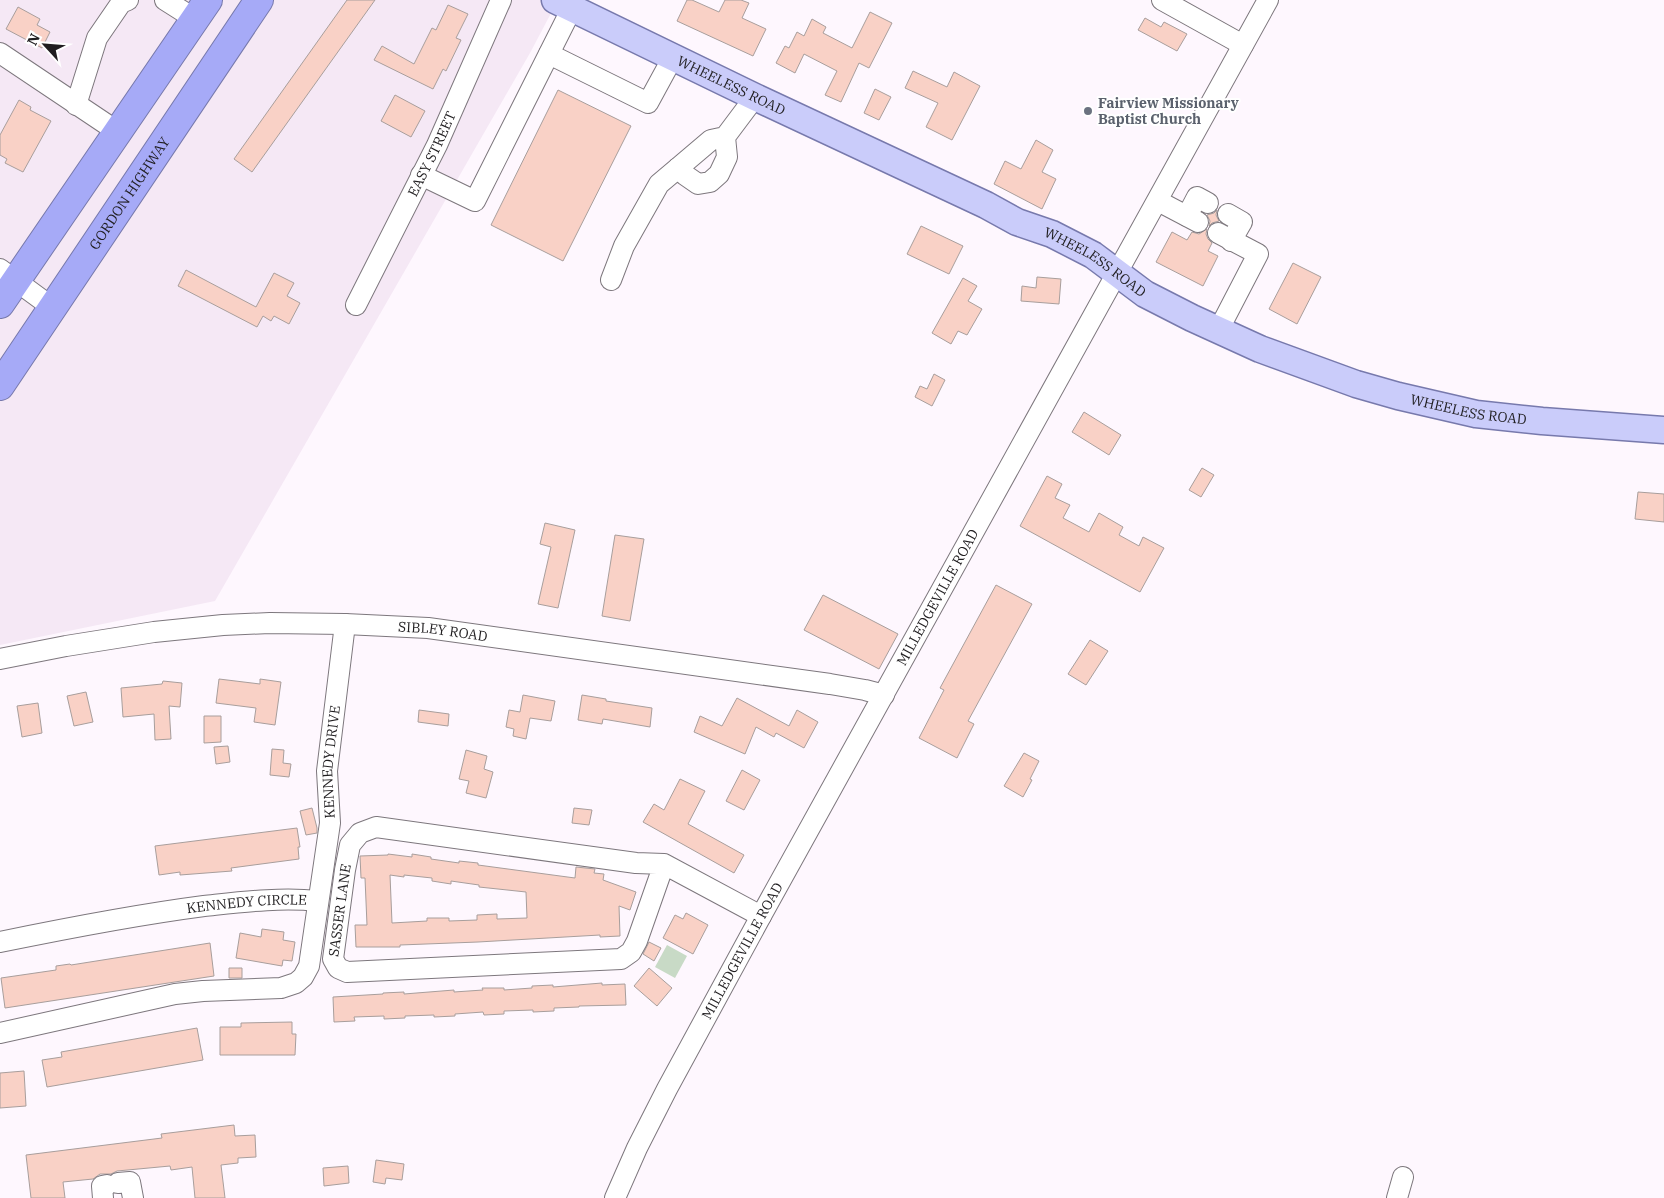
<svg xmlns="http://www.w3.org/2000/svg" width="1664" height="1198" viewBox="0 0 1664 1198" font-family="'IBM Plex Serif',serif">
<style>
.built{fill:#f5e8f5}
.green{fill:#c8dac6}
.building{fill:#f9d1c6;stroke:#a89e9c;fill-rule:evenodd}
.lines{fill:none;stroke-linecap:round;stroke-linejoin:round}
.minor-casing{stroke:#7d777d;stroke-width:22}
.major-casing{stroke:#7779ac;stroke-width:29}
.highway-casing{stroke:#7779ac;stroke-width:30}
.minor{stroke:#fff;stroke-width:20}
.major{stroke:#caccfa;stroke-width:26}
.highway{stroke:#a6aaf7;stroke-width:28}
.worship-dot{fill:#6b7280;stroke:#fff;stroke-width:2}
.labels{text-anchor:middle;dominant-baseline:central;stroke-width:4;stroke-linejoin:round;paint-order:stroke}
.street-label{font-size:14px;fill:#201e20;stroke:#fff}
.worship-label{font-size:14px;font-weight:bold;fill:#5b616d;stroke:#fff;text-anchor:start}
</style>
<rect width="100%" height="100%" fill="#fef7fe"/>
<path class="built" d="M0,0h558l-28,53 -315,548 -215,44z"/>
<path class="green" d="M667,945l20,11 -12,22 -20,-11z"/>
<path class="building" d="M347,0h28l-123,172 -18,-13z
M687,0h5l27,12 6,-12h16l8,3 -7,15 24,11 -13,27 -76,-35z
M448,5l20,9 -12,24 5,2 -15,31 -3,-2 -10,20 -59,-29 8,-14 32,18 18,-36 4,2z
M18,7l22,12 -3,6 13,7 -8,16 -36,-19z
M870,12l22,11 -23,45 -10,-5 -18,39 -16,-7 12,-24 -33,-17 -9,19 -19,-10 9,-17 4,2 8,-16 7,4 8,-17 14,8 -3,6 29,15z
M1145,18l16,9 3,-5 23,12 -10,17 -39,-21z
M913,71l34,16 7,-15 26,14 -28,54 -26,-13 12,-24 -33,-15z
M875,89l16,8 -12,23 -15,-7z
M558,90l73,36 -68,135 -72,-36z
M395,95l30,16 -14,26 -30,-16z
M19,100l12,7 -1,3 21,11 -28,51 -18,-9 2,-4 -7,-4v-20z
M1036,140l17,10 -11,22 14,7 -14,30 -48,-25 11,-23 16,8z
M1217,210l-1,5 3,6 -7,2 -3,3 1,-5 -3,-6 7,-2z
M921,226l42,20 -14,28 -42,-20z
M1207,229l-1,5 2,5 4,4 -4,8 10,5 -15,30 -47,-24 16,-30 15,8 5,-8 7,2z
M1293,263l28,14 -24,47 -28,-15z
M186,270l70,37 18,-34 20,10 -7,13 13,7 -11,21 -15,-8 -3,5 -8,-5 -6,11 -79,-41z
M1037,277l24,2 -2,25 -38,-3 1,-15 14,2z
M963,278l14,8 -9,15 14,8 -15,26 -9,-4 -7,13 -19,-11z
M934,374l11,6 -13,26 -17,-9 5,-11 7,3z
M1084,412l37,23 -12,20 -37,-23z
M1202,468l12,7 -13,22 -12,-7z
M1047,476l15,8 -7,14 15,7 -7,13 26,14 10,-19 24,14 -4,8 20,11 4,-9 21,11 -24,44 -120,-66z
M1638,492l26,2v28l-29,-3z
M545,523l30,7 -17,78 -20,-4 13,-57 -11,-3z
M615,535l29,4 -14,82 -28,-5z
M996,585l36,19 -64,117 6,3 -17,34 -38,-20 25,-48 -4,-2z
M823,595l75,39 -19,35 -75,-39z
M1090,640l18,11 -22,34 -18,-11z
M219,679l41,5v-5l21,3 -6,43 -21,-3 2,-14 -40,-5z
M163,681l19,2 -2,24 -11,-1 2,33 -16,1 -1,-26 -31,3 -2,-29 41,-4z
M86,692l7,30 -19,4 -7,-30z
M523,695l32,6 -4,20 -21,-3 -4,21 -13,-3 1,-7 -8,-2 3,-17 11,2z
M582,695l24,4v2l46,7 -2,19 -47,-8 -1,5 -24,-4z
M737,698l52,28 8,-16 21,12 -14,26 -28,-15 -2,4 -18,-10 -11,27 -51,-22 6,-16 22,10z
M38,703l4,30 -20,4 -5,-31z
M419,710l30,4 -1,12 -30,-4z
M204,716h17v26l-17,1z
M228,746l2,16 -14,2 -2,-17z
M272,749l12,1 -1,13 8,1 -2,13 -19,-2z
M466,750l21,6 -3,13 9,3 -7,26 -20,-5 3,-12 -10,-2z
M1024,753l15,8 -9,18 2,1 -9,17 -19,-11z
M742,770l18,10 -16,30 -18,-9z
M680,779l25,12 -17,33 56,31 -10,18 -91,-51 11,-18 10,6z
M312,808l5,20v5l-11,2 -6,-24z
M574,808l18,2 -3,15 -17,-2z
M297,828l3,19h-2l1,12 -68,9 1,3 -52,4v-3l-21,3 -4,-29z
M388,854l24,3v-3l19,3v2l28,4v-2l19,2v2l97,13 1,-11 19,2 -1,4 10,1 -1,6 33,12 -6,18 -11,-4 1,30 -20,1v-2l-122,7 -78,3v2h-44l-1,-22h12l-2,-47h-4l-1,-22 28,-1zM390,875l14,2v-2l28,3v3l19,3v-3l28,4v2l47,5 1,26 -30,1v-5l-20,1v5l-28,1v-3h-22v3l-35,2z
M686,913l22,12 -15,29 -30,-16 12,-23 8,4z
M262,929l22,3 -1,8 12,2 -3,19 -9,-1 -1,6 -46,-8 4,-25 21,4z
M649,942l12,6 -7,13 -11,-7z
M210,943l4,33 -209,32 -4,-30 55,-8v-4l14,-2 1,1z
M229,968h13v10h-13z
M649,968l23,20 -15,18 -23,-20z
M602,983v2l23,-1 1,21 -47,1v1l-25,1v3l-21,1v-2l-29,1v3l-20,1 -1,-3 -28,2v2l-21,1v-2l-29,1v2l-21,1v-3l-30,1 1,4 -21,1 -1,-25 50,-3v-1l21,-1v2l50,-4v2l29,-2 -1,-2h22v2l28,-2v-2l21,-1v2z
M292,1022v12h4l-1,21h-75v-28h21v-4z
M197,1028l6,32 -156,27 -5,-27 20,-3 -1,-5z
M24,1071l2,35 -26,2v-35z
M234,1125l1,11 20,-1 1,22 -18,1v5l-17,2 4,33h-30l-3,-31 -21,3 -1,-4 -53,5 -6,3h-11l-7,5 -30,3 2,16h-34l-5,-43 136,-17 -1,-4z
M376,1160l28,4 -2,16 -16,-2 -1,6 -12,-2z
M348,1166l1,17 -25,3 -1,-18z"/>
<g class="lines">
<defs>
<g id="minor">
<path d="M165,0l30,19"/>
<path d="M1162,0l81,45"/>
<path d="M0,53l118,79"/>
<path d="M549,54l99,49 25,-46"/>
<path d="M76,105l21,-67 24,-35 7,-3"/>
<path d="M725,137l2,20 -8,17 -9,8 -12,2 -13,-9 -7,-7 33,-28 14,-3 30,-40"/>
<path d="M421,175l54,26 97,-193"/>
<path d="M1158,201l40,21"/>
<path d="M1228,214l14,8 -11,19"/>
<path d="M1187,216l10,-19 11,6"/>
<path d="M1218,233l40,21 -40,77"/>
<path d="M0,269l53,39"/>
<path d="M611,280l13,-34 35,-62 19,-16"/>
<path id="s1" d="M356,305l81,-160 64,-145"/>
<path id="s2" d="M0,659l66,-13 88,-14 69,-7 47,-2 75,1 83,4 402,56 35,6 19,5"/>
<path id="s3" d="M664,864l-27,77 -6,11 -10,7 -274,13 -9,-4 -5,-9 12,-89 5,-25 10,-12 16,-6 260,36 28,1 97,52"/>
<path id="s4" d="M0,942c68,-14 135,-27 204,-36 38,-4 76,-9 114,-5"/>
<path id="s5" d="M0,1033l175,-39 28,-3 78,-3 15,-5 7,-6 6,-11 21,-143 -3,-52 18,-147"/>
<path d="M118,1183l12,-1 3,16"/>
<path d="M103,1198l-1,-12 5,-1"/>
<path id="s6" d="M615,1198l22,-50 30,-59 94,-173 507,-916"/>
<path d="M1397,1198l6,-21"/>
</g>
<g id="major">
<path id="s7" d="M555,0l200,97 231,108 31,17 35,12 41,21 52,39 47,24 68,31 96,35 42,12 78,18 66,7 122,9"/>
</g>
<g id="highway">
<path d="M0,304l208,-304"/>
<path id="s8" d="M0,386l259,-386"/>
</g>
</defs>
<use href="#minor" class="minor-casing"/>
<use href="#major" class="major-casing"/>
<use href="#highway" class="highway-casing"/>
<use href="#minor" class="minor"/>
<use href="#major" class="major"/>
<use href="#highway" class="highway"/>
</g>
<circle class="worship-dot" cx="1088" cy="111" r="5"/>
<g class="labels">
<g class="street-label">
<text stroke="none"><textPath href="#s7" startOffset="196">WHEELESS ROAD</textPath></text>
<text stroke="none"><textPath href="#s1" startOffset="169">EASY STREET</textPath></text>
<text stroke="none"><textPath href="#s8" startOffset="232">GORDON HIGHWAY</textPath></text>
<text stroke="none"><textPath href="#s7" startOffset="601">WHEELESS ROAD</textPath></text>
<text stroke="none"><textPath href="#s7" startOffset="1006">WHEELESS ROAD</textPath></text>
<text stroke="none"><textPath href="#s6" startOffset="682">MILLEDGEVILLE ROAD</textPath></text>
<text stroke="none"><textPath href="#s2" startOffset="446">SIBLEY ROAD</textPath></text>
<text stroke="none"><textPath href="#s5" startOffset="529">KENNEDY DRIVE</textPath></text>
<text stroke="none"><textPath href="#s4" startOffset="250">KENNEDY CIRCLE</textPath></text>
<text stroke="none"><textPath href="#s3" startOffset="450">SASSER LANE</textPath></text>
<text stroke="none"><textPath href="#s6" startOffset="278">MILLEDGEVILLE ROAD</textPath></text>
</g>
<g class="worship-label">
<text x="1098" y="103">Fairview Missionary<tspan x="1098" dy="16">Baptist Church</tspan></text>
</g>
</g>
<g transform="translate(45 45) rotate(296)" stroke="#ffffff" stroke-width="4" paint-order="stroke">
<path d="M0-4L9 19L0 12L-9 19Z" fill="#201e20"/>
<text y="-8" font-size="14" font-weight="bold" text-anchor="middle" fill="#201e20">N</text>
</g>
</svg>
